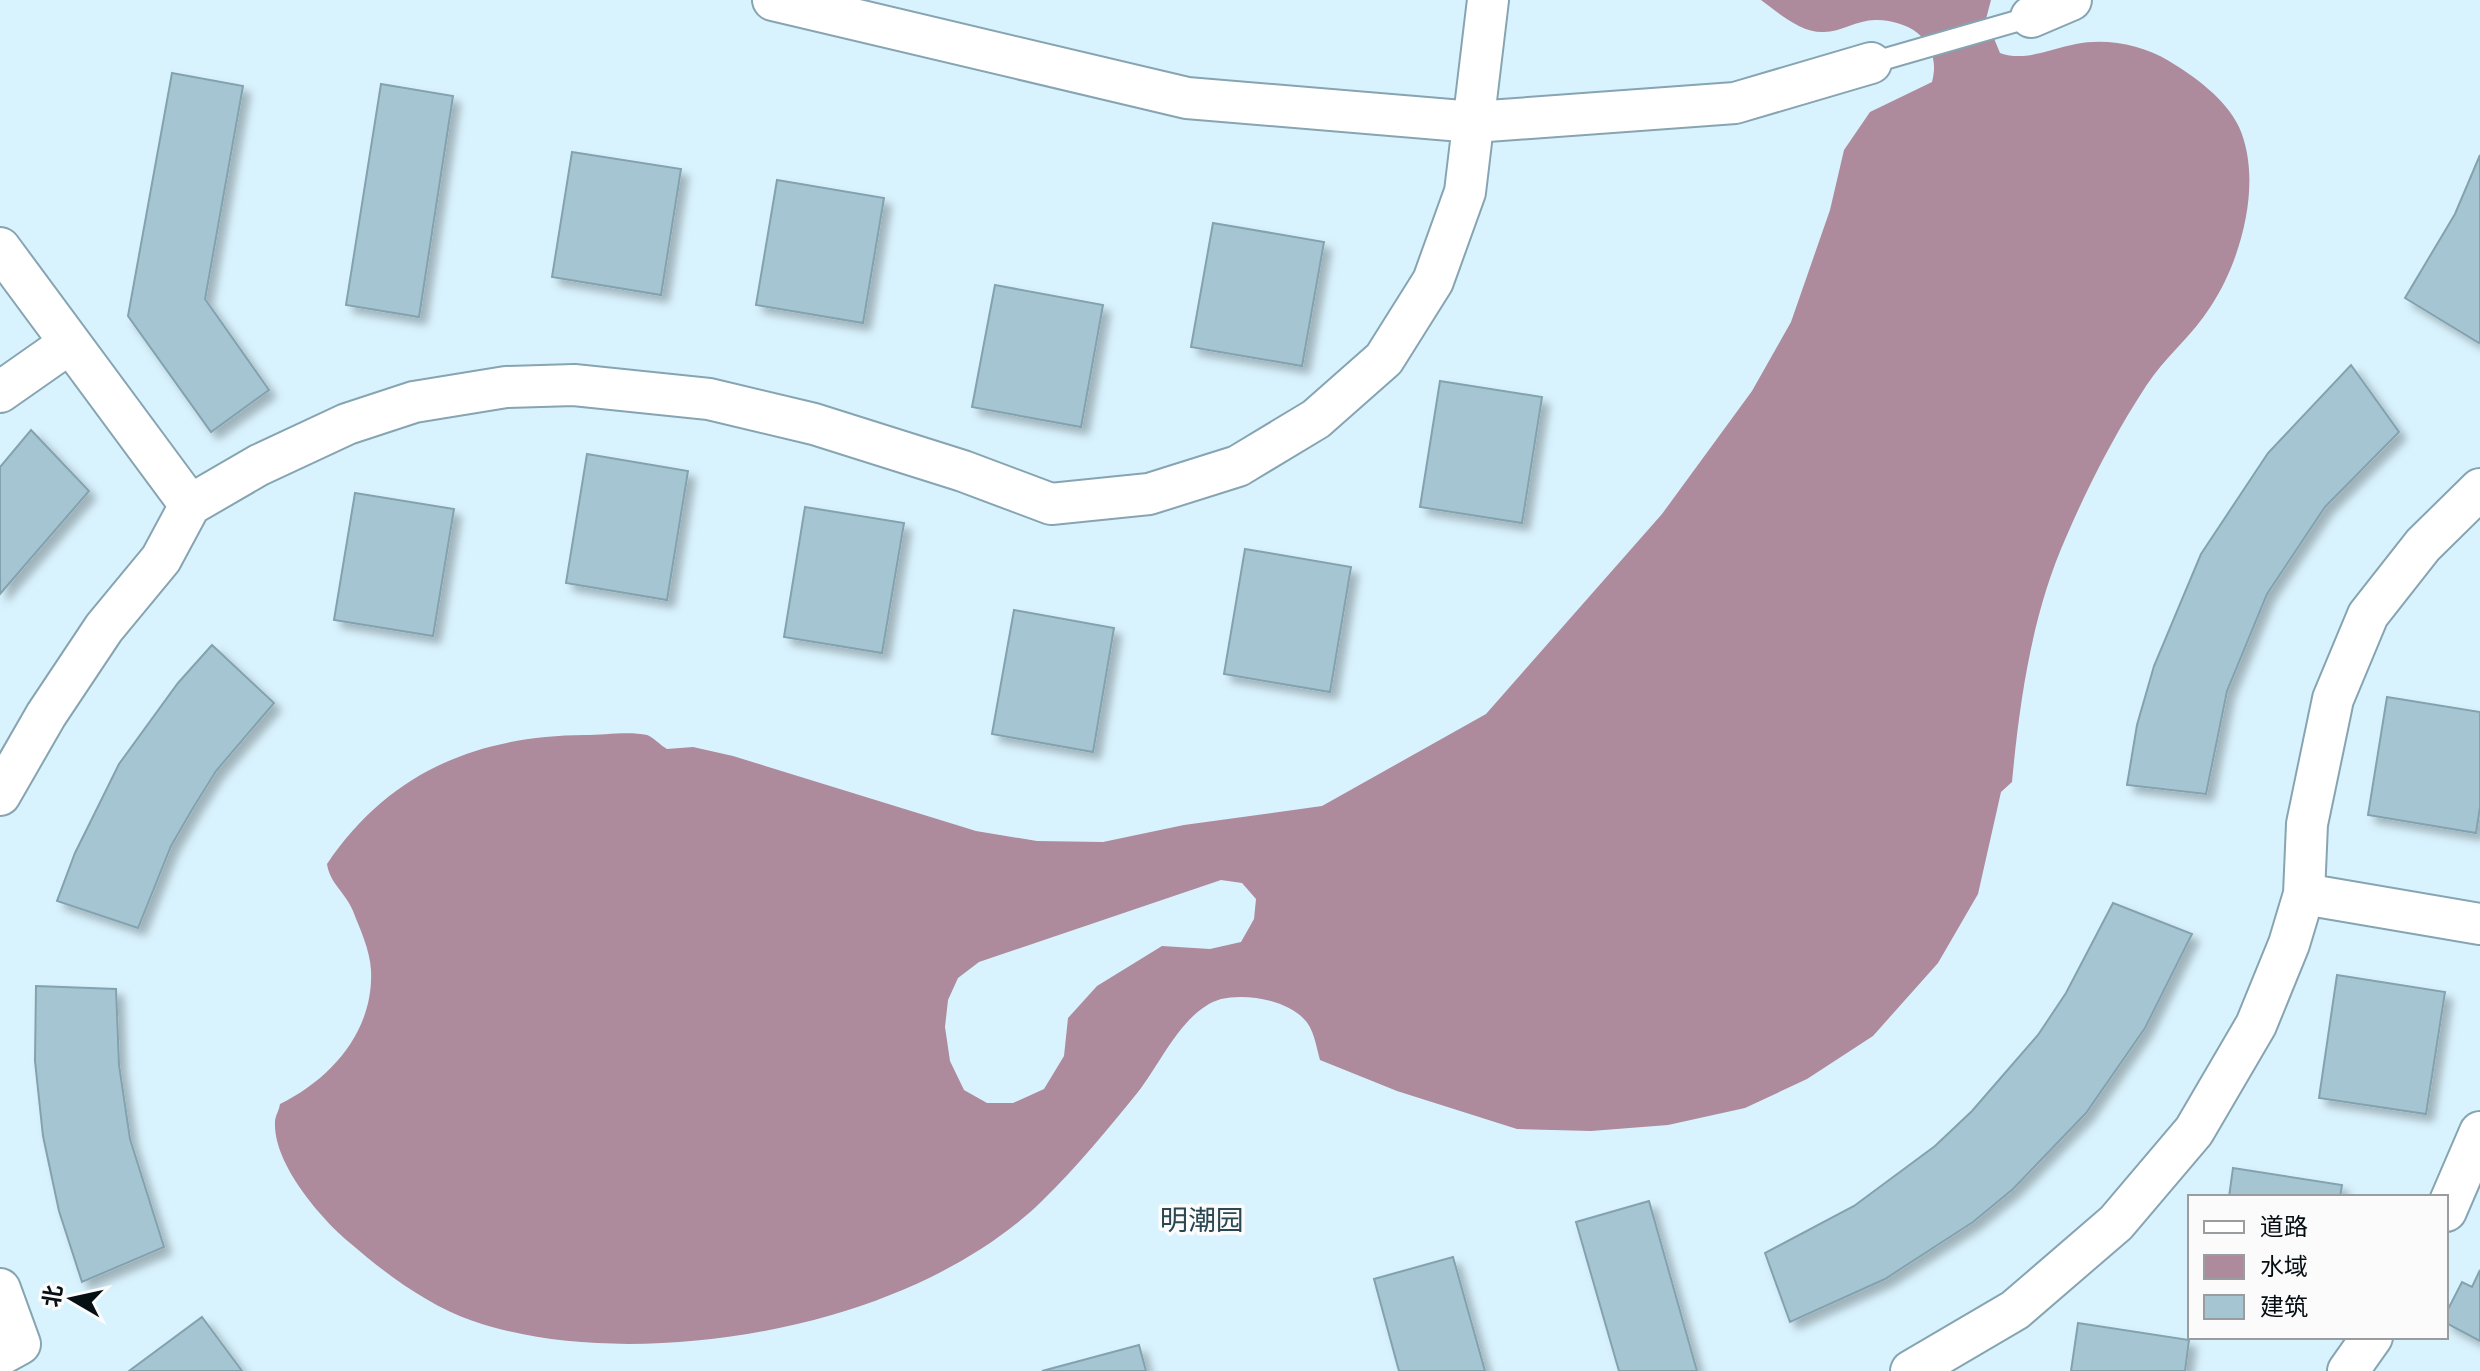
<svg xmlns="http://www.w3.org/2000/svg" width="2480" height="1371" viewBox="0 0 2480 1371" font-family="'Titillium Web','Noto Sans SC',sans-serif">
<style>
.water{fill:#ad8a9c;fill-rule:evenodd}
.building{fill:#a6c5d3;stroke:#83a2af;stroke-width:2;filter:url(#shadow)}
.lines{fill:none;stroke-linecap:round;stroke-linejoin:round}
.lane-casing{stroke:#86a4b1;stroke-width:24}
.street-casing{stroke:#86a4b1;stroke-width:44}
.lane{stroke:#fff;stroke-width:20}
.street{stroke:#fff;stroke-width:40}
.labels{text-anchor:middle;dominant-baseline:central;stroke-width:7;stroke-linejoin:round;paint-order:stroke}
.quarter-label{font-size:28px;fill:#2b4752;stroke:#fbfbfb}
</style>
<defs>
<filter id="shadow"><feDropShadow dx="7" dy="7" stdDeviation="4" flood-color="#0004"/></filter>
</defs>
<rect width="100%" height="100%" fill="#d9f3fe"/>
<path class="water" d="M1761,0h230l-5,19 14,34c25,9 50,-4 76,-9 31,-6 66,1 93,17 25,15 57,38 70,66 24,53 3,132 -28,179 -18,29 -46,51 -65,80 -30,46 -57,98 -79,149 -35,78 -47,163 -55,247l-11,10 -23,102 -40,69 -65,73 -66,43 -62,29 -77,17 -77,6 -74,-2 -120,-38 -77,-31c-4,-14 -6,-32 -17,-42 -18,-18 -57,-25 -82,-19 -38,11 -60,64 -83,93 -30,37 -62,76 -96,109 -42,41 -98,73 -152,94 -118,48 -296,68 -417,26 -46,-16 -87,-47 -123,-78 -30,-25 -77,-80 -75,-121 0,-6 4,-11 5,-18 51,-25 94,-73 91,-134 -1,-20 -11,-41 -18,-59 -7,-18 -23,-27 -26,-47 62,-92 150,-128 258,-129 19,0 44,-4 62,0 6,2 13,10 20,14l26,-2 40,9 243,75 61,10 66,1 81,-17 138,-19 164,-92 176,-200 90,-123 39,-69 39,-112 14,-60 26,-38 62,-30c10,-38 -18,-61 -55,-62 -19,-1 -37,13 -55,12 -22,0 -45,-20 -61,-32zM1221,880l21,3 14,16 -2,20 -13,23 -31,7 -48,-3 -65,40 -29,32 -4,38 -20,33 -31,14h-26l-23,-13 -14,-29 -5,-34 3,-27 10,-22 21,-16z"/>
<path class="building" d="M172,73l71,13 -38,213 64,91 -58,42 -83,-116z
M381,84l72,12 -34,221 -73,-12z
M572,152l109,17 -20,126 -109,-18z
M2480,155v187l-1,1 -74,-45 50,-84z
M777,180l107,18 -21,125 -107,-18z
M1213,223l111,19 -22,124 -111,-19z
M995,285l108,20 -22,122 -109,-20z
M2351,365l48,67 -74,75 -58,87 -40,97 -21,103 -79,-9 10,-60 17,-59 47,-112 67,-101z
M1440,381l102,16 -20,126 -102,-16z
M31,430l58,61 -89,103v-127z
M587,454l101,17 -21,129 -101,-17z
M355,493l99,16 -21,127 -99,-16z
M805,507l99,16 -22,130 -98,-16z
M1245,549l106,18 -21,125 -106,-18z
M1014,610l100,18 -21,124 -101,-18z
M212,645l62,58 -58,68 -23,37 -22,38 -33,82 -81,-27 18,-48 44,-89 59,-81z
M2387,697l93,15v95l-4,26 -108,-18z
M2113,903l79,31 -47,94 -59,85 -73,76 -40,33 -88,57 -95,43 -25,-69 89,-47 81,-60 37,-35 66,-76 28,-42z
M2337,975l108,17 -19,122 -107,-16z
M36,986l80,3 3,76 11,74 34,108 -82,35 -23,-71 -16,-75 -8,-75z
M2233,1168l109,17 -2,12h-111z
M1649,1201l48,170h-78l-43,-149z
M1453,1257l32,114h-86l-25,-92z
M2480,1270v71l-34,-18v-10l16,-31 10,5z
M202,1317l40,54h-113z
M2078,1323l111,17 -4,31h-114z
M1139,1345l7,26h-104z"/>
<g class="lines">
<defs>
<path id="lane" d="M1871,63l160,-46"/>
<path id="street" d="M773,0l414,98 287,24 261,-19 136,-40
M2031,17l40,-17
M0,248l190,257
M0,392l70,-49
M0,795l46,-80 58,-87 57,-69 29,-54 69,-40 88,-41 67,-22 92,-15 68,-2 135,14 105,25 149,47 88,33 98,-10 89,-28 78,-47 68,-60 49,-78 32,-89 23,-192
M2304,894l176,30
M2446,1211l34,-79
M0,1289l20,55 -20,11
M1911,1371l104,-61 101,-87 78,-92 62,-106 33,-81 15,-50 3,-70 26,-125 35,-84 55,-70 57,-56
M2348,1371l24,-34"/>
</defs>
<use href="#lane" class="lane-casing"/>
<use href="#street" class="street-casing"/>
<use href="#lane" class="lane"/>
<use href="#street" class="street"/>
</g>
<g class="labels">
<g class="quarter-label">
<text x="1202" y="1219">明潮园</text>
</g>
</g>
<rect x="2188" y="1195" width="260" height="144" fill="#fbfbfb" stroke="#999d9f" stroke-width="2"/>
<rect x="2204" y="1221" width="40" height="12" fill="#ffffff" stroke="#999d9f" stroke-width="2"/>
<text x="2260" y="1235" font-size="24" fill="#050f14">道路</text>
<rect x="2204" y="1255" width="40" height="24" fill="#ad8a9c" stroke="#999d9f" stroke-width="2"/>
<text x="2260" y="1275" font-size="24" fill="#050f14">水域</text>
<rect x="2204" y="1295" width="40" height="24" fill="#a6c5d3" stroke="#999d9f" stroke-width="2"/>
<text x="2260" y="1315" font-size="24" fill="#050f14">建筑</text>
<g transform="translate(72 1299) rotate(279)" stroke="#fbfbfb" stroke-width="6" paint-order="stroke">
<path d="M0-6L14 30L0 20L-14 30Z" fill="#050f14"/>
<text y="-12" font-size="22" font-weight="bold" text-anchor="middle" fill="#050f14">北</text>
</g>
</svg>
